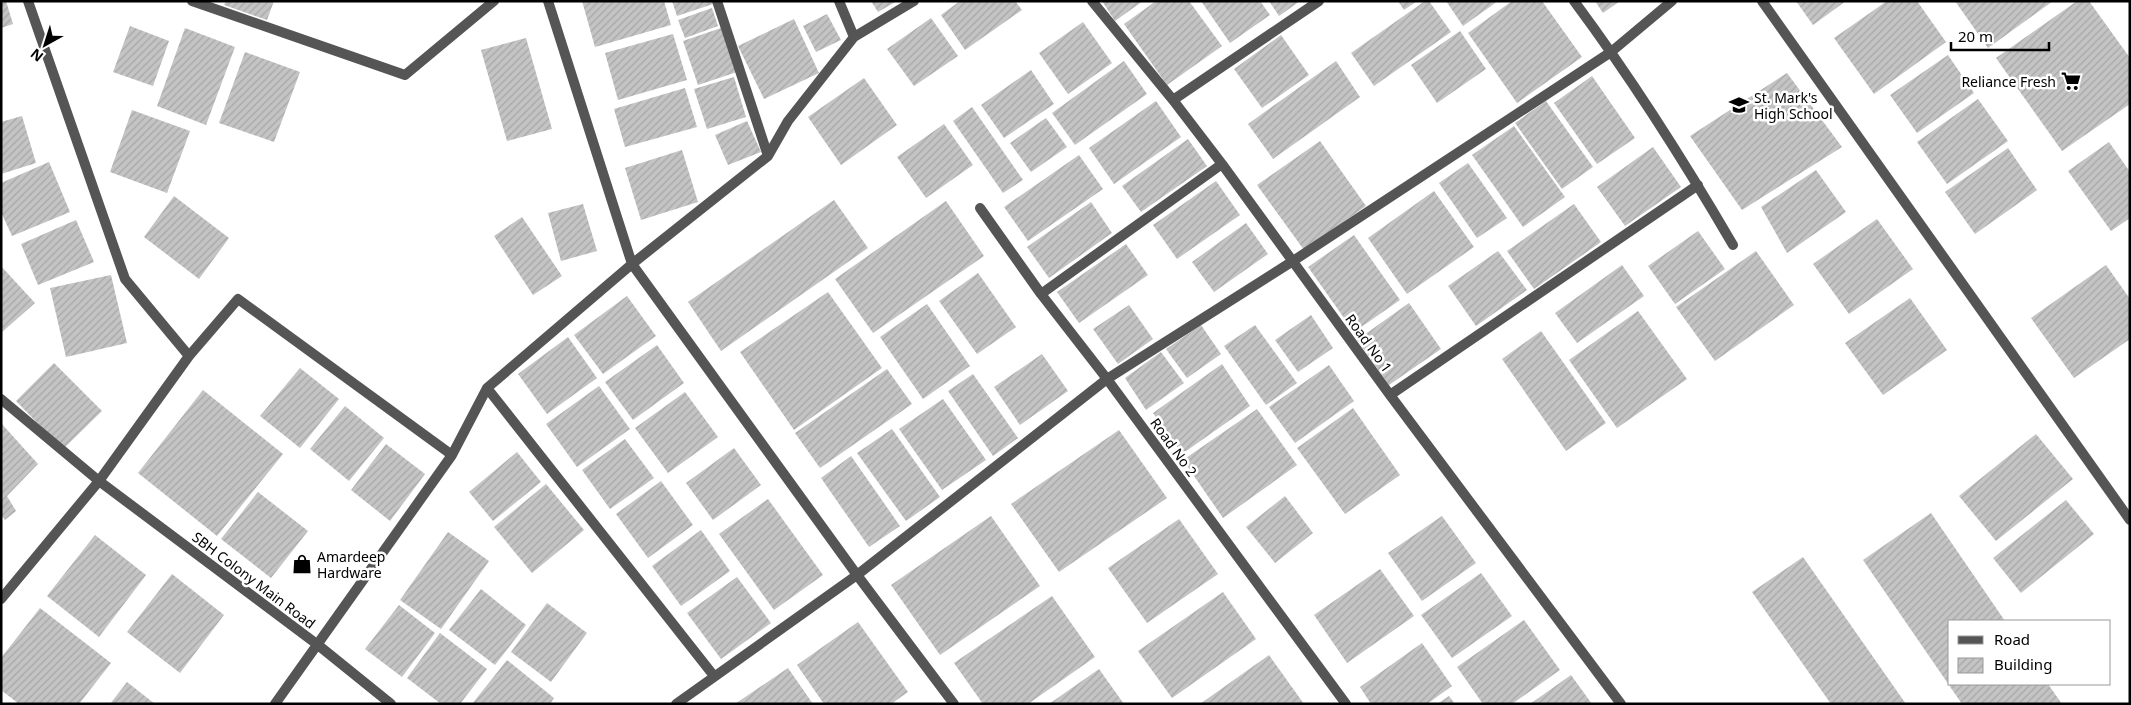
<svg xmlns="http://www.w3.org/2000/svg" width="2131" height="705" viewBox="0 0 2131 705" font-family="'Noto Sans',sans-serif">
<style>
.building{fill:url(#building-hatch)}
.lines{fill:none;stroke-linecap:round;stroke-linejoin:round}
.street{stroke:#555;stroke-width:10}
.labels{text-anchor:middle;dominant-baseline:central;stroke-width:5;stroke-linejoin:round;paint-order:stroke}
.poi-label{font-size:14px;fill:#000;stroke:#fff;text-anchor:start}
.street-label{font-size:14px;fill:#000;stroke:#fff}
</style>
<defs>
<pattern id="building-hatch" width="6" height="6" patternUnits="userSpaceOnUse" patternTransform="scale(1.25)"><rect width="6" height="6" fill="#c4c4c4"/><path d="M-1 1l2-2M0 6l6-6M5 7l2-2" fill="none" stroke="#a7a7a7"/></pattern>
</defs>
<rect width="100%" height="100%" fill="#fff"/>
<path class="building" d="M1,1h5l7,23 -12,4z
M226,1h48l-7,19 -43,-15z
M582,1h82l7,24 -76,22z
M672,1h40l1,3 -36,12z
M871,1h26l-19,11z
M960,1h55l7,9 -57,40 -24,-35z
M1102,1h41l-28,20z
M1156,1h33l33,45 -55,39 -43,-61z
M1201,1h59l10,14 -40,28z
M1269,1h31l-21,15z
M1398,1h19l-13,9z
M1425,1h4l22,31 -77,54 -23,-33z
M1446,1h52l-35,25z
M1512,1h30l40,56 -65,46 -49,-70z
M1595,1h25l-17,12z
M1796,1h50l-33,24z
M1887,1h30l29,41 -72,52 -40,-56z
M1955,1h98l-65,47z
M2077,1h12l41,57v46l-68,47 -66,-93z
M712,8l6,18 -33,12 -7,-18z
M827,14l14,26 -25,12 -13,-26z
M931,18l27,38 -44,30 -27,-37z
M794,19l25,54 -55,26 -26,-53z
M1083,22l29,41 -44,31 -29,-41z
M130,26l39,15 -16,45 -40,-14z
M185,28l50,19 -29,78 -49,-19z
M721,28l16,44 -39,13 -15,-44z
M1460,31l26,38 -49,34 -26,-38z
M673,34l14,46 -69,20 -13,-47z
M1281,35l28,40 -47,33 -28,-39z
M526,38l26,91 -45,12 -26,-91z
M245,52l55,20 -26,70 -55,-19z
M1948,55l26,38 -57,40 -27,-38z
M1124,61l23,33 -72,51 -23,-32z
M1336,61l24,36 -87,62 -25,-35z
M1031,70l23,34 -50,34 -23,-33z
M1787,73l55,74 -100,63 -52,-74z
M1592,76l43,62 -38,26 -43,-61z
M734,77l12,40 -39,12 -13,-40z
M864,78l33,47 -56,40 -33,-48z
M685,88l12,39 -72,20 -11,-38z
M1978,99l30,42 -61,43 -30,-42z
M1156,101l25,36 -67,47 -25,-36z
M1546,101l47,66 -31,22 -47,-66z
M972,107l51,73 -20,13 -50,-72z
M132,110l58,21 -23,62 -57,-21z
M22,116l14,47 -35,11v-52z
M1046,118l21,29 -36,25 -21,-29z
M747,121l14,31 -33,13 -13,-30z
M944,124l29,41 -47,33 -29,-41z
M1514,126l51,71 -42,30 -51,-72z
M1188,139l19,27 -66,46 -19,-26z
M1320,141l46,65 -62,44 -47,-65z
M2109,142l21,30v46l-19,13 -43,-60z
M1653,147l28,40 -56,39 -28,-39z
M2008,148l29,42 -62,44 -30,-42z
M682,150l16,52 -57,18 -16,-52z
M1079,155l24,34 -75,52 -24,-34z
M49,162l21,50 -58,24 -11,-24v-29z
M1468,163l39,55 -30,20 -38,-55z
M1816,170l30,42 -59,41 -26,-46z
M1216,181l24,34 -63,44 -24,-34z
M1434,191l40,56 -67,47 -39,-56z
M174,196l55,42 -30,41 -55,-42z
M834,200l34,48 -147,103 -33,-49z
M946,201l38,55 -111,77 -38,-54z
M1091,202l21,31 -63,45 -22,-31z
M583,204l14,47 -36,10 -13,-48z
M1574,204l27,38 -67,47 -27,-38z
M522,217l40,59 -29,19 -39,-59z
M1877,219l36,50 -64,45 -36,-50z
M76,220l18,42 -56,23 -17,-41z
M1246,223l22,31 -54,38 -22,-30z
M1698,231l27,38 -50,35 -27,-38z
M1354,235l46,65 -46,32 -46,-65z
M1126,244l22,31 -69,48 -22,-31z
M1498,251l29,39 -51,36 -28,-40z
M1756,251l38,54 -79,56 -39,-54z
M1622,265l22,31 -67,47 -22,-30z
M2106,265l24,34v40l-56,39 -43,-60z
M1,266l34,37 -34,30z
M978,273l38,54 -39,27 -38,-53z
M111,275l16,68 -61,14 -16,-69z
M828,292l54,76 -88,62 -54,-78z
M627,296l29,40 -53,38 -29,-39z
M1910,298l37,52 -64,45 -38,-52z
M1409,303l32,46 -52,36 -32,-45z
M927,304l43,62 -47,33 -43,-62z
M1129,305l24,34 -35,25 -25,-35z
M1638,311l49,68 -70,49 -48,-68z
M1311,315l22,33 -35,24 -23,-32z
M1201,325l20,29 -34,24 -21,-29z
M1255,325l42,58 -31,22 -42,-59z
M1541,331l65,92 -40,28 -64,-92z
M568,337l29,41 -50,36 -29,-40z
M657,345l27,38 -51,37 -28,-38z
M1161,352l23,31 -38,27 -21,-32z
M1042,354l26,37 -48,34 -26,-38z
M54,363l48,48 -39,38 -47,-48z
M1222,364l28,42 -68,48 -29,-41z
M1329,365l25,36 -59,42 -26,-36z
M300,368l39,31 -39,49 -40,-32z
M887,369l25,35 -92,64 -25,-35z
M973,374l45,64 -25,18 -45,-65z
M599,386l31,43 -53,38 -31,-43z
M203,390l80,64 -66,82 -79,-63z
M685,392l33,45 -50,36 -33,-45z
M943,399l43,61 -44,30 -43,-61z
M345,406l39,32 -35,43 -39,-32z
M1353,408l47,67 -55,39 -48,-66z
M1257,409l40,56 -74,53 -40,-58z
M1,423l37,41 -31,32 9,15 -11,9 -4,-5z
M892,429l48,68 -34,24 -49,-68z
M1119,430l48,68 -108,74 -48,-68z
M2036,434l37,45 -77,62 -37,-45z
M625,439l29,39 -44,31 -28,-39z
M386,444l39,30 -35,47 -39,-31z
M734,448l27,37 -48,35 -27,-37z
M517,452l24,30 -48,39 -24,-29z
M851,456l49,70 -31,21 -48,-69z
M661,481l32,44 -45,33 -32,-44z
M546,484l38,46 -52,43 -38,-46z
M258,492l50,39 -37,47 -50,-39z
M1285,496l28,37 -38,30 -29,-36z
M768,499l55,76 -49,35 -55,-76z
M2066,500l28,34 -73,59 -28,-35z
M1931,513l74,108h-55v63h98l14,20h-100l-99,-144z
M991,516l49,70 -100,69 -49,-70z
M1442,516l34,47 -54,38 -34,-48z
M1179,519l39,55 -71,49 -39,-55z
M701,530l29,41 -49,35 -29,-40z
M448,532l41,29 -48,68 -41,-29z
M95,535l51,40 -47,62 -52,-41z
M1803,557l103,147h-75l-79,-112z
M1380,569l34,47 -67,47 -33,-48z
M1481,573l31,43 -60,42 -31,-43z
M172,574l52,41 -44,58 -53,-41z
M737,577l34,46 -50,36 -34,-46z
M481,589l45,36 -31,40 -46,-35z
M1223,592l33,47 -84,59 -34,-47z
M1052,596l43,61 -67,47h-45l-29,-41z
M547,603l40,30 -36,49 -40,-30z
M399,605l36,28 -33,44 -37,-28z
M40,608l71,55 -32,41h-60l-18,-14v-32z
M1524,620l36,50 -48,34h-29l-26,-37z
M858,622l50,70 -17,12h-67l-27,-39z
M440,633l47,36 -27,35h-19l-34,-26z
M1422,643l30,43 -25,18h-56l-11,-17z
M1269,655l35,49h-104z
M507,660l47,38 -4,6h-78z
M788,668l25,36h-78z
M1099,669l25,35h-75z
M1571,675l21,29h-62z
M127,682l28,22h-45z
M1449,696l6,8h-18z"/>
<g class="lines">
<path class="street" d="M28,1l97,278 64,77
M192,1l213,74 89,-74
M548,1l84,263 225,311 97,129
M717,1l51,155
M839,1l15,36
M1092,1l81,99 49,64 168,231 231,309
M1574,1c58,78 110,160 159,244
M1762,1l368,519
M1173,100l146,-99
M980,208l61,86 66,85 239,325
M1041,294l181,-130
M487,388l227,288
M1390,395l308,-210
M1,399l98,82 219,164 73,59
M1,599l98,-118 90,-125 49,-57 214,156
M275,704l177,-249 35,-67 145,-124 136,-108 20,-35 66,-84 60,-36
M676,704l181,-129 250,-196 186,-118 318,-209 61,-51"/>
</g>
<defs>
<symbol id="supermarket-bare" viewBox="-9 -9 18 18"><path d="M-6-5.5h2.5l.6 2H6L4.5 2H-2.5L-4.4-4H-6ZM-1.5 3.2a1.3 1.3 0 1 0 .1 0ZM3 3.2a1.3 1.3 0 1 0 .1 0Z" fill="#000" stroke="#fff" stroke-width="2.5" paint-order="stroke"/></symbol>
<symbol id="school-bare" viewBox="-9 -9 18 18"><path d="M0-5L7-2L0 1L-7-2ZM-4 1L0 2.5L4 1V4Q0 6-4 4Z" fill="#000" stroke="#fff" stroke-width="2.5" paint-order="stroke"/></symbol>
<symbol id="shop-bare" viewBox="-9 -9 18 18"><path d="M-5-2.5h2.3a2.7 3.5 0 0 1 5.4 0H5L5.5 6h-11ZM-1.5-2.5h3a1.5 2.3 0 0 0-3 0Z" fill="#000" stroke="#fff" stroke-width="2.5" paint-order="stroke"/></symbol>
</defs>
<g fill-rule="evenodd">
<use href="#supermarket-bare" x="2057" y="67" width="28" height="28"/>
<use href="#school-bare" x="1725" y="91" width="28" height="28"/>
<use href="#shop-bare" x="288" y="550" width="28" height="28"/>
</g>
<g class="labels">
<g class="poi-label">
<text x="2056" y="81" text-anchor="end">Reliance Fresh</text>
<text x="1754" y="97">St. Mark's<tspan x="1754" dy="16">High School</tspan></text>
<text x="317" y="556">Amardeep<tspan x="317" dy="16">Hardware</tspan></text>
</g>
<g class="street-label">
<text transform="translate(1369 343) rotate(54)">Road No 1</text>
<text transform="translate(1174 447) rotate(54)">Road No 2</text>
<text transform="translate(254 580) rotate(37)">SBH Colony Main Road</text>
</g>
</g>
<rect width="2131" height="705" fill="none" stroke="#000000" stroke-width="5"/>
<rect x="1948" y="620" width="162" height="65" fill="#ffffff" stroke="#999999"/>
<rect x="1958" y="636" width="25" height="8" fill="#555555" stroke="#999999"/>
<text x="1994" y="645" font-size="15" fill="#000000">Road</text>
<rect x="1958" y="658" width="25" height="15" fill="url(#building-hatch)" stroke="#999999"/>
<text x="1994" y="670" font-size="15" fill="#000000">Building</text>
<g transform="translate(45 45) rotate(219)" stroke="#ffffff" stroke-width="4" paint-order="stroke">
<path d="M0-4L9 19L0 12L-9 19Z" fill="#000000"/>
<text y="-8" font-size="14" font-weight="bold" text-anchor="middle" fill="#000000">N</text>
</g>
<path d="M1951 42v8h98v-8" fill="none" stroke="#000000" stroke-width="2.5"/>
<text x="1958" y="42" font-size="15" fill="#000000" stroke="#ffffff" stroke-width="4" paint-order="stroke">20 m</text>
</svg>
